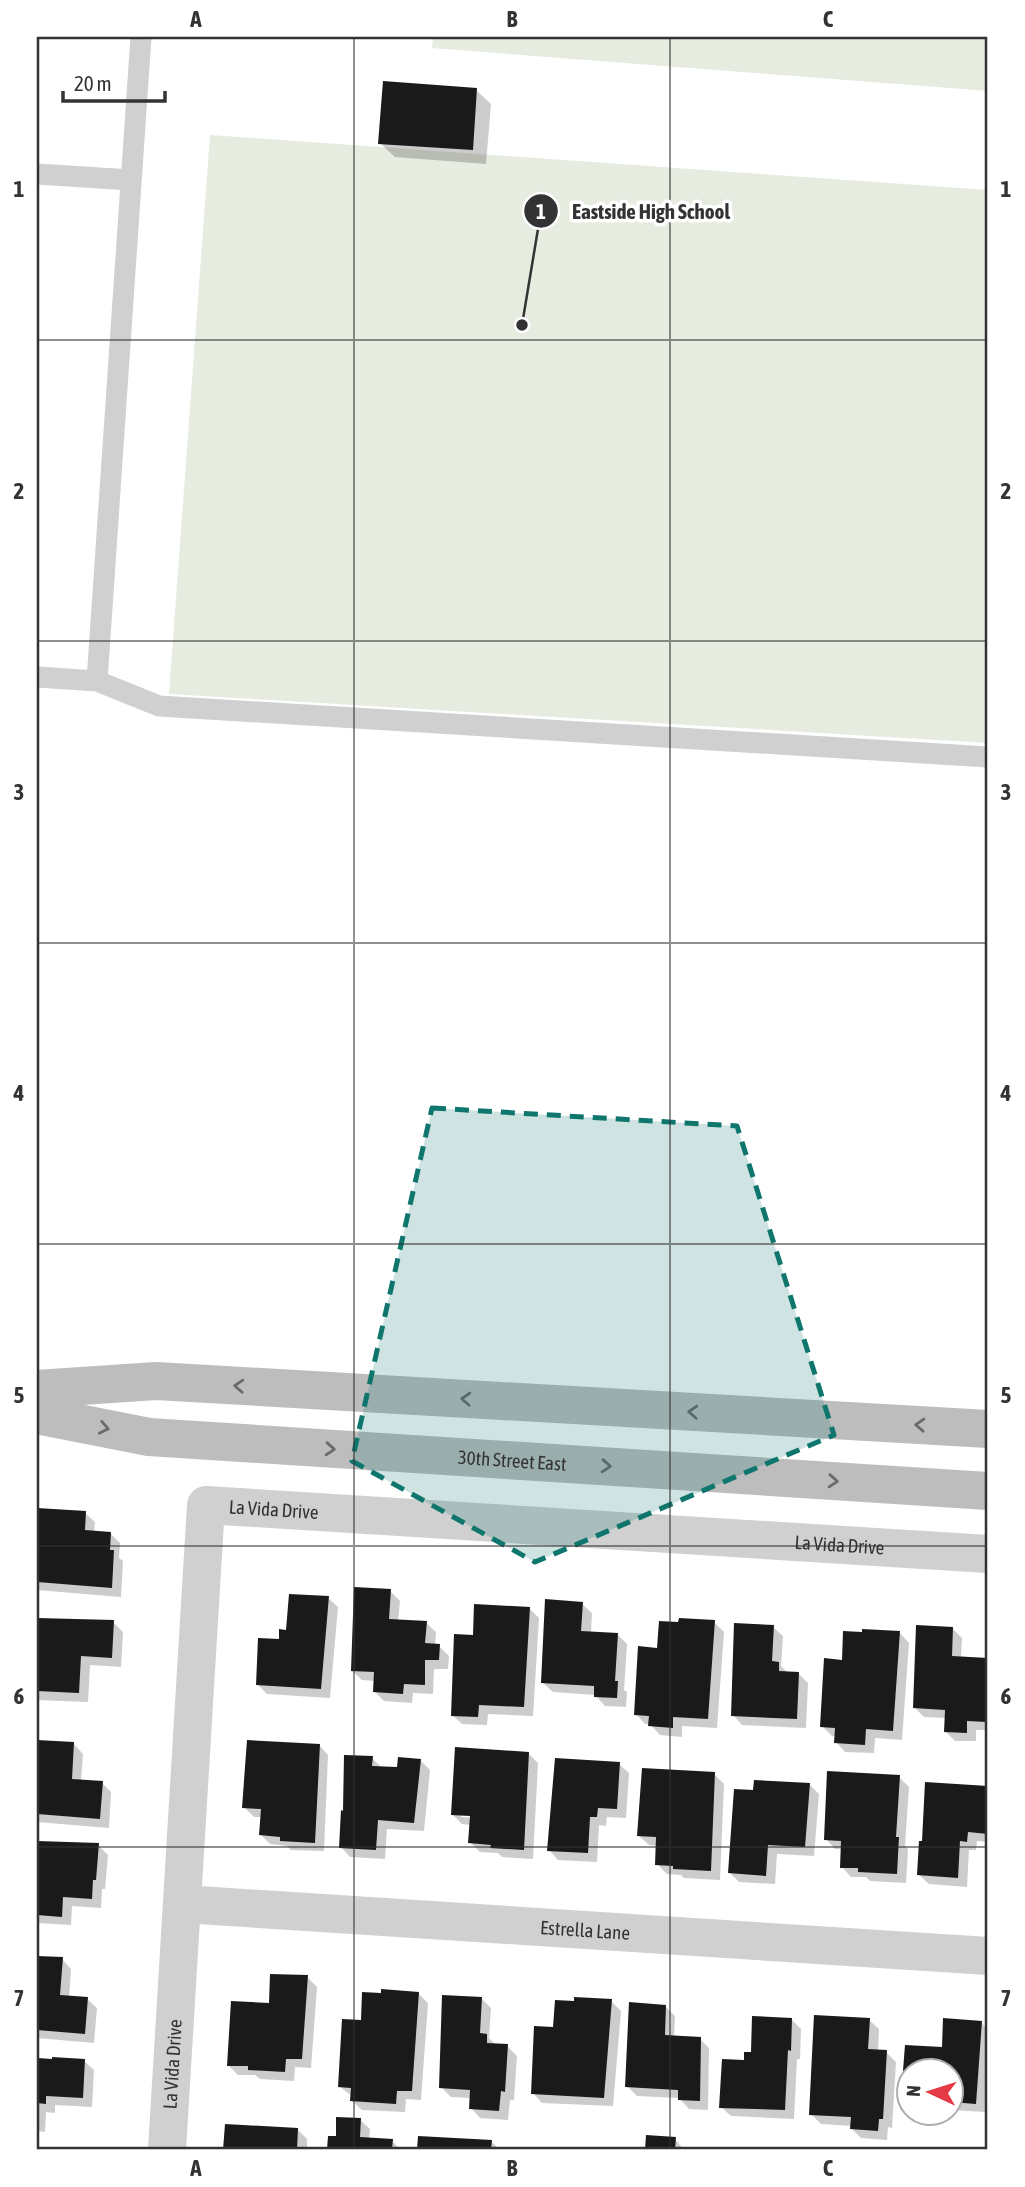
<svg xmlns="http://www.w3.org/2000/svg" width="1025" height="2187" viewBox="0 0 1025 2187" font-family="'Asap Condensed',sans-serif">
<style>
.green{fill:#e6ecdf}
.shadow{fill:#0003;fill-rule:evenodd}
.building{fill:#1a1a1a}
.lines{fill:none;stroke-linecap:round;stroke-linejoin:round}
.lane{stroke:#d0d0d0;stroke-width:21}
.street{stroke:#d0d0d0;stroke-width:38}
.secondary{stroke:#bdbdbd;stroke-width:38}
.oneway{stroke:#6a6a6a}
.marked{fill:#0f766e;fill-opacity:0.2;stroke:#0f766e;stroke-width:5;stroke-dasharray:14 9;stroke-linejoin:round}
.grid{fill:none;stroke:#333;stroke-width:2;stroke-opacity:0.55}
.labels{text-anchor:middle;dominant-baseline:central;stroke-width:7;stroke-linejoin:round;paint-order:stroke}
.street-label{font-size:19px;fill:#333;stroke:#fff}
.leader{fill:none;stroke:#333;stroke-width:2.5}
.callout-dot{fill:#333;stroke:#fff;stroke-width:2.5}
.mark-label{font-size:21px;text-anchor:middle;font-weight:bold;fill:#fff}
.callout-label{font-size:21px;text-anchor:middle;font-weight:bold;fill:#333;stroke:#fff;stroke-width:7;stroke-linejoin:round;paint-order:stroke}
.neatline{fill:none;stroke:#333;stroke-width:2.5}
.grid-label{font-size:23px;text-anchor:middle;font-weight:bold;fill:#333}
</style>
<rect width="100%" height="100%" fill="#fff"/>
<path class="green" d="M433,37h555v54l-556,-43z
M210,135l778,55v553l-819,-49z"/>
<path class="shadow" d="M476,90l15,14 -5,60 -91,-7 -15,-14z
M37,1510l48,3 10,9 -1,10 16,1 10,10 -1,15 4,3 -2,36 -84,-7z
M390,1591l10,10 -2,21 28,1 10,9 -1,14h4l10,10 -1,13h-14l-1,25 -20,-1 -1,10 -28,-2 -9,-9v-11l-13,-1 -10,-9z
M328,1598l10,9 -8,91 -63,-4 -9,-9 23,-44 7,-10z
M582,1604l10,9 -1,20 26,1 10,10 -3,46 3,2 -1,15 -21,-1 -10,-11 -42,-3 -10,-9z
M530,1609l9,9 -6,98 -45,-2 -1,11 -25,-1 -10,-9 22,-78z
M37,1619l76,3 10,10 -2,35 -31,-2 -2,37 -51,-2z
M714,1622l10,10 -7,96 -35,-2v11l-22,-2 -10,-11h-5l-9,-10z
M773,1627l10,9 -2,30 7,7 11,1 9,9 -2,45 -64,-3 -9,-10z
M952,1628l10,10 -1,20 27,3v69h-12v11h-21l-10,-10 1,-13 -22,-1 -10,-10z
M900,1633l9,10 -7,97 -27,-2 -1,15 -29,-1 -9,-10v-6h-4l-10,-10z
M37,1741l37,3 9,10 -2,27 21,2 9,9 -2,36 -72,-6z
M319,1745l9,10 -4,96 -33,-1 -4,-4 -17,-2 -9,-9 1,-18h-8l-10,-10z
M529,1754l9,9 -5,96 -31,-2 -4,-4 -18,-1 -10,-10 1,-17 -9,-1 -9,-9zM461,1814l17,1v3l-17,-1z
M372,1758l10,10 17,1 21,-9 10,10 -6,61 -37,-2 -2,30 -35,-2 -9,-10z
M619,1764l10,9 -3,45 -19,-1 -1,9 -7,-1 -2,37 -39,-2 -9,-10z
M714,1774l10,10 -4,96 -36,-2 -3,-3 -14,-1 -10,-10 1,-18 -9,-1 -10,-9z
M899,1777l10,10 -4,59 3,3 -2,34 -36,-2 -4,-4h-15l-9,-10 1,-18h-8l-9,-10z
M927,1784l61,4v54l-11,-1 -1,9h-7l-2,37 -38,-3 -10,-9 5,-32z
M810,1785l9,9 -5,62 -37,-2 -2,30 -36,-2 -9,-9 25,-81z
M37,1842l61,3 10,10 -3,34h-3l-1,19 -29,-2 -1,19 -34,-2z
M37,1957l25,2 9,10 -2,29 18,1 10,9 -3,35 -57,-5z
M307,1977l10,10 -6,81 -16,-1 -1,14 -34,-2 -5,-4h-17l-10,-10 42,-60z
M418,1993l10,10 -7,97 -15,-1 -1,13 -43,-2 -10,-9v-5l-12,-9 22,-65z
M482,1999l9,9 -2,30 7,7 11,1 10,10 -3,44h-4l-2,20 -28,-2 -9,-10v-10l-20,-1 -10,-10z
M611,2001l10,10 -8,95 -71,-3 -9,-10 22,-65z
M665,2006l10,10 -1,21 26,2 9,9 -1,62 -19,-1 -10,-11 -42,-2 -10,-10z
M791,2019l10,10 -1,30h-3l-3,60 -63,-3 -10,-9 32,-53z
M869,2020l10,9 -1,23h8l10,10 -4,66 -4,-1 -1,13 -26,-2 -9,-9v-3l-31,-2 -10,-10z
M981,2022l7,8 -3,82 -34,-2v-38h-42v42h23l-1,5 -20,-1 -9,-9 4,-62 38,2z
M37,2059l47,2 10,9 -2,37 -37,-2v8l-9,-1 -1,20 -8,-1z
M360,2120l10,9 -1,11 23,1 9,9h-72v-12h8z
M226,2126l72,4 9,9v11h-82z
M647,2137l28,2 9,11h-37z
M420,2138l71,3 9,9h-81z"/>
<path class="building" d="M383,81l94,7 -4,62 -95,-6z
M37,1508l49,3 -1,19 26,2 -1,18h4l-2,38 -75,-6z
M354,1587l37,2 -2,30 38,2 -2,22 15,1 -1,16h-14v25l-21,-1 -1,10 -30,-2 1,-20 -23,-1z
M289,1594l40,2 -8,93 -65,-4 2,-47 21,1v-10l7,1z
M545,1599l38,3 -2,29 37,2 -3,48h3l-1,17 -23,-1v-11l-53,-3z
M474,1604l56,3 -6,100 -45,-2 -1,12 -27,-1 3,-82 19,1z
M37,1618l77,2 -2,38 -31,-2 -2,37 -42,-2z
M679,1618l36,2 -7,99 -35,-2v11l-25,-2 1,-10 -15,-1 4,-69 19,2 2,-27 19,1z
M734,1623l40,2 -2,36 7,1v9l20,1 -2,47 -66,-3z
M916,1625l37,2 -1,29 36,2 -1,64 -20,-1v12l-23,-1 1,-22 -32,-2z
M862,1629l38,2 -7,100 -27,-2 -1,16 -31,-2 1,-15 -15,-1 4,-69 18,2 1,-29 19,1z
M37,1740l37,2 -2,37 31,2 -3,38 -63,-5z
M247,1740l73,4 -5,99 -35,-2v-4l-21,-2 2,-26 -19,-1z
M455,1747l74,5 -5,98 -34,-2 1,-3 -23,-2 2,-27 -19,-1z
M344,1755l29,1 -1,10 25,1 1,-10 23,2 -7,64 -36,-3 -2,30 -37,-2 2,-38 2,1z
M555,1758l65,4 -3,47 -19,-1 -1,9h-7l-2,36 -41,-2z
M642,1768l73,4 -4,99 -38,-2v-3l-18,-1 1,-28 -19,-1z
M827,1771l73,4 -4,62h3l-2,37 -39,-2v-4h-18l1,-27 -17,-1z
M754,1780l56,3 -5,64 -37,-2 -2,31 -38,-3 6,-84 19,1z
M925,1782l63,4v48l-20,-2 -1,10 -7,-1 -2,37 -41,-3 2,-34h3z
M37,1841l62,2 -3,37h-3l-1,19 -29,-2 -1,20 -25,-2z
M37,1956l26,1 -3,38 28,2 -3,37 -48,-4z
M270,1974l38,1 -6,84h-16l-1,13 -37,-2v-4h-21l4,-65 38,2z
M381,1989l38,3 -7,99h-15l-1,13 -46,-3 1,-13 -13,-1 4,-68 19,1 1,-28 19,1z
M442,1995l40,2 -2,36 7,1v9l21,1 -3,48 -4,-1 -2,20 -30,-2 1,-19 -31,-2z
M574,1997l38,2 -8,99 -73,-4 3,-68 19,1 2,-27 19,1z
M629,2002l37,3 -1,30 36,2 -1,64 -22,-1v-10l-53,-3z
M814,2015l56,3 -2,31 19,1 -4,69h-4l-1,12 -28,-2 1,-12 -42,-2z
M752,2016l40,2 -1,33 -3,-1 -3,60 -66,-2 3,-49 22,1v-8h7z
M943,2018l39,3 -6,83 -25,-2v-30h-42v38l-9,-1 5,-64 37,2z
M52,2057l33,2 -2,39 -37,-2v8l-9,-1v-45l15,1z
M336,2117l25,1 -1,19 33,2 -1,11h-65l1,-14h8z
M225,2124l73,4 -1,22h-74z
M646,2135l30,2 -1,13h-30z
M418,2136l74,4 -1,10h-74z"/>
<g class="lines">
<path class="lane" d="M37,174l94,6
M37,677l60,4 62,25 829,51
M97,681l44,-644"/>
<g class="street">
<path id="s1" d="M182,1904l806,52"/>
<path id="s2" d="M167,2150l39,-645 782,49"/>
</g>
<g class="secondary">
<path d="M37,1389l119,-8 832,48"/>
<path id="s3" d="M37,1415l112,22 839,54"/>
</g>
</g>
<defs><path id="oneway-chevron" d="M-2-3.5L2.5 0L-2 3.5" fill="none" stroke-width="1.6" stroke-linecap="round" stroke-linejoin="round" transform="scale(1.75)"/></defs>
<g class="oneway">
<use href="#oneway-chevron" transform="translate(239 1386) rotate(-177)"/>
<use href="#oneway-chevron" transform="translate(466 1399) rotate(-177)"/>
<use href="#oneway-chevron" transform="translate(693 1412) rotate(-177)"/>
<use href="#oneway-chevron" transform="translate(920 1425) rotate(-177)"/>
<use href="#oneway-chevron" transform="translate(104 1428) rotate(11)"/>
<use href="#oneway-chevron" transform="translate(330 1449) rotate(4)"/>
<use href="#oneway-chevron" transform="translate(606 1466) rotate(4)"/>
<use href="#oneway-chevron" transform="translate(833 1481) rotate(4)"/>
</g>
<path class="marked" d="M432,1108l305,18 97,309 -299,127 -183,-101z"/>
<path class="grid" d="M354,37v2113M670,37v2113M37,340h951M37,641h951M37,943h951M37,1244h951M37,1546h951M37,1847h951"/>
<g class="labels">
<g class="street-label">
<text stroke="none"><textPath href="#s3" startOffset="478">30th Street East</textPath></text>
<text stroke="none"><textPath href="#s2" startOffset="714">La Vida Drive</textPath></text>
<text stroke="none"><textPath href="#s2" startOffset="1281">La Vida Drive</textPath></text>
<text stroke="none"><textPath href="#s1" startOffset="404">Estrella Lane</textPath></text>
<text stroke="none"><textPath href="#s2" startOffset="86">La Vida Drive</textPath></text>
</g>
</g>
<path class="leader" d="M522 325L541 211"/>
<g class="callout-dot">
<circle cx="522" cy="325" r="7"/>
<circle cx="541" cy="211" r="18"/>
</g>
<g class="mark-label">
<text x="541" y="219">1</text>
</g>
<g class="callout-label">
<text x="651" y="219">Eastside High School</text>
</g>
<rect width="1025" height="2187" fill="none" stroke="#ffffff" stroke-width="77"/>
<g transform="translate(930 2092) rotate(274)"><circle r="33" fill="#ffffff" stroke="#adadad" stroke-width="2"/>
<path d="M0-5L12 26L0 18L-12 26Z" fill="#e63946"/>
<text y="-10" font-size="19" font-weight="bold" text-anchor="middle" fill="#333333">N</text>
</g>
<path d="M63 91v10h102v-10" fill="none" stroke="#333333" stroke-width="3.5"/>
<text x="74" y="91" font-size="21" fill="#333333" stroke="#ffffff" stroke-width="5" paint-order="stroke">20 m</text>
<rect x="38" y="38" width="948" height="2110" class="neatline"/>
<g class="grid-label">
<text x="196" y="27">A</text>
<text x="512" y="27">B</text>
<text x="828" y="27">C</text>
<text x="19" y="197">1</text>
<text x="1006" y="197">1</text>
<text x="19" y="499">2</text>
<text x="1006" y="499">2</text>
<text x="19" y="800">3</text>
<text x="1006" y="800">3</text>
<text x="19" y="1101">4</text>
<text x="1006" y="1101">4</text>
<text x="19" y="1403">5</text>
<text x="1006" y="1403">5</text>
<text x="19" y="1704">6</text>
<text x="1006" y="1704">6</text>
<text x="19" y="2006">7</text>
<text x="1006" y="2006">7</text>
<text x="196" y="2176">A</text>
<text x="512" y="2176">B</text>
<text x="828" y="2176">C</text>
</g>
</svg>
